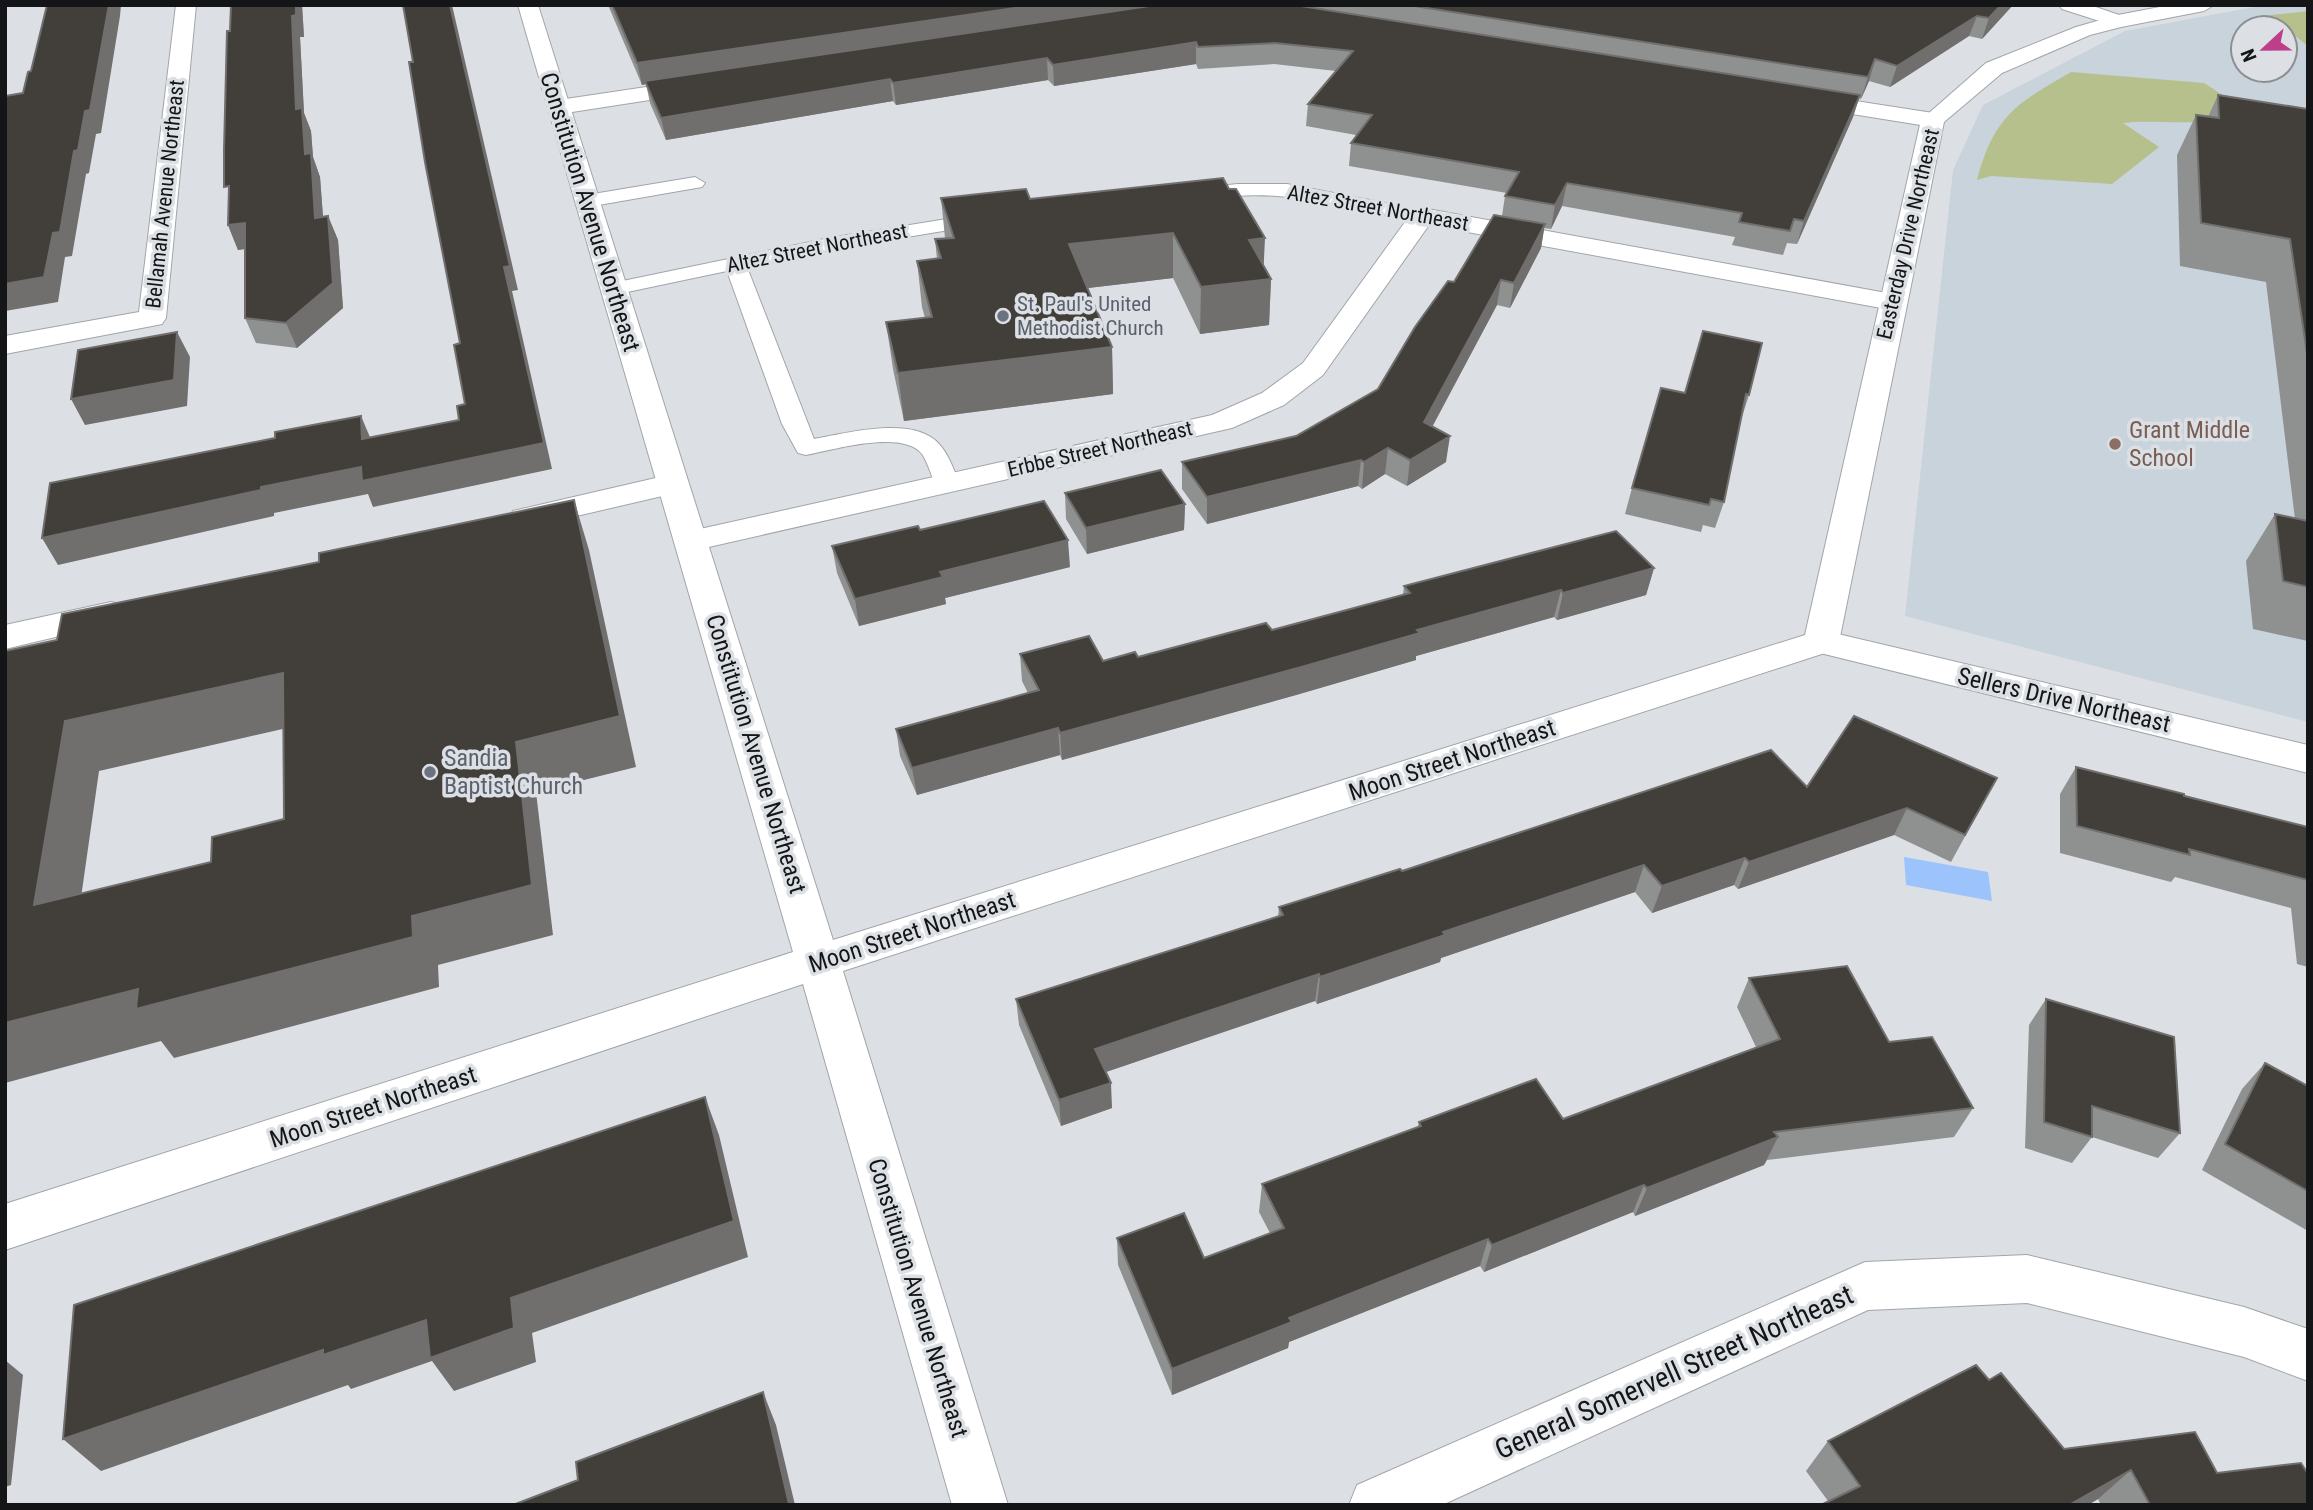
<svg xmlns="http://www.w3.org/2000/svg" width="2313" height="1510" viewBox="0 0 2313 1510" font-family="'Roboto Condensed',sans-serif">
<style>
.built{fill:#c9d3dc;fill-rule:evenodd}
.green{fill:#b5c08c}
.water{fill:#9cc3fb}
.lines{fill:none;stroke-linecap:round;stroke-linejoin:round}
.lane-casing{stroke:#a1a5a9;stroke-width:2}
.street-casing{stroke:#a1a5a9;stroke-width:2}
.secondary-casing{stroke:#a1a5a9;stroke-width:2}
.lane{fill:#fff;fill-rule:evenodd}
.street{fill:#fff;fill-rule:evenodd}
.secondary{fill:#fff;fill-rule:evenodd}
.wall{fill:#8f9090}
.shaded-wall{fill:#706f6e}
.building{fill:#423f3b;stroke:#706f6e;stroke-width:2;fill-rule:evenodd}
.worship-dot{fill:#6b7280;stroke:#dce0e4;stroke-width:2.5}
.education-dot{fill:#8d6e63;stroke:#dce0e4;stroke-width:2.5}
.labels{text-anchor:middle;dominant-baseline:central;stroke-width:7;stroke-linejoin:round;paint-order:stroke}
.far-street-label{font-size:21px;fill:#131516;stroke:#dce0e4}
.far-worship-label{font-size:21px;fill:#5b616d;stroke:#dce0e4;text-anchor:start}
.street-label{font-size:24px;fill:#131516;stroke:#dce0e4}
.education-label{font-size:24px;fill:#785e54;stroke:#dce0e4;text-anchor:start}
.worship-label{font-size:24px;fill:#5b616d;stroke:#dce0e4;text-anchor:start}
.near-street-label{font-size:28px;fill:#131516;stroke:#dce0e4}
</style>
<rect width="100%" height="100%" fill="#dce0e4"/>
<path class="built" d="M2265,5h43v717l-403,-106 48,-446 30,-65 142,-74zM2243,28h42v42h-42z"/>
<path class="green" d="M2308,11v35l-23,-18 -23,-12z
M2071,72l133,11 31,20c-7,5 -15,13 -23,16 -20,7 -63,0 -89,4l36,24 -47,37 -121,-8 -14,4c17,-64 39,-76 94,-108z"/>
<path class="water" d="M1904,857l84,15 4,29 -86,-16z"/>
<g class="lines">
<defs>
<path id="lane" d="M695,177l10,6 -3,4 -115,20 -10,-6 10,-6z
M1238,184h49l135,26 10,6 -10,6c-61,-12 -125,-31 -188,-26 -13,1 -38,9 -47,-2l10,-6z
M984,213l10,6 -3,4 -162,27 -82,17 67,172c33,-6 100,-24 125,5 10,11 15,26 20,39l-3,5 -9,2 -9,-2c-7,-10 -9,-24 -16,-34 -19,-25 -90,-4 -116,1l-8,-2 -16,-29 -55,-153 -114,24 -7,-2 -4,-4 4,-4 7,-2 216,-45z"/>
<path id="street" d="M176,5h20l-30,313 -4,6 -10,2 -147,28v-18l134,-24z
M2059,5h31l35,12 3,4 -3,4 -7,2 -56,-18z
M700,79l8,2 3,5 -3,5 -149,23 -8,-2 -3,-5 3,-5 8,-2z
M1804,93l129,20 8,2 4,5 -4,5 -8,2 -137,-22 -3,-5 3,-5z
M1422,208l470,86 10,2 4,6 -4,6 -10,2 -463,-85 -106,150 -39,30 -52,23 -541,123 -12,-3 -5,-7 5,-7 12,-3 521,-116 50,-22 41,-30 110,-152z
M673,474l11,3 5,7 -5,7 -159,37 -12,-3 -4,-7 4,-7z
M111,602l12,3 6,8 -6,8 -118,28v-24z
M1821,630l487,115v28l-500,-123 -5,-8 5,-8z
M2027,1255l217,52 64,22v52l-64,-24 -217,-54 -159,7 -426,195h-93l8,-20 508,-223z"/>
<path id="secondary" d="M518,5h20l295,935 972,-305 116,-515 65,-57 90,-36 42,-12 52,-10h44l-10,6 -83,16 -31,8 -88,38 -58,49 -105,520 -5,8 -991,321 165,534h-56l-149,-521 -798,266v-46l788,-252z"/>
</defs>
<use href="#lane" class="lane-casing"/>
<use href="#street" class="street-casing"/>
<use href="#secondary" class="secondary-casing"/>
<use href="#lane" class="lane"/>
<use href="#street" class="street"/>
<use href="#secondary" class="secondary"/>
</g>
<path class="wall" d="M231,5h71l2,32h-4l4,76 7,18 2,26 7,20 3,40 5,-1 10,24 5,68 -46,40 -41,-5 -11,-25v-69l-7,1 -10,-25z
M608,5h1405l-31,34 -13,-3 -79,51 -21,-6 -8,18 -2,-1 -6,19 -56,127 -10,-1 -4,12 -51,-10 3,-8 -173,-31 -11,23 -7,-1 -3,20 -31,60 -13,-3 -65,121 14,36 -39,24 -22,-12 -23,15 -4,-3 -151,38 -25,-35v-27l114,-26 82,-47 124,-173 3,-20 2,-3 -158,-27 2,-23 5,-8 -50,-9 2,-22 28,-33 -62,-7 -76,5 -2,-5 -142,22 -6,-6 -152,25 -3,-4 -227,39 -16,-37 -4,-19 -4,1z
M2218,95l90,14v532l-55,-12 -7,-68 29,-47 20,5 -29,-237 -86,-16 -3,-111 19,-40 12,2z
M1223,178l41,88 7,13 -2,46 -69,9 -27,-56 -85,10 24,59 1,47 -209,27 -11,-52 -7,-47 39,-4 -3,-11 -5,-46 20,-2 -2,-20 10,-1 -4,-40 89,1z
M1685,393l64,2 -8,25 -17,82 -9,26 -12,-3 -2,7 -76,-18 7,-26z
M1065,493l120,11 -1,26 -97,24 -21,-35z
M920,530l150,37 -125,31 1,6 -87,22 -22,-53 -5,-27z
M1654,568l-8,27 -89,25 -3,-3 -138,39v4l-120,35 -234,65 -2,-5 -143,40 -17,-39 -4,-27 132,-36 -6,-12 -2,-27 83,7 35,-4 134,-27 131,-35 1,-9z
M2076,767l232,60v140l-11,-3 -6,-56 -116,-31 -4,5 -111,-29v-59z
M1997,778l-46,84 -57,-27 -156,54 -4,-4 -82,28 -17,-21 -194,66 -1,4 -123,42 -2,-3 -209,71 6,36 -51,18 -42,-101 -3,-26 262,-83 1,-9 123,-36 405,-84z
M1749,978l140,64 84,66 -19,29 -187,23 -3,5 -129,51 -2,-4 -149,60 -4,-6 -191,76 -1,6 -116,47 -54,-130 -1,-27 87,20 66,-25 -11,-21 3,-28 156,-57 1,-5 144,-3 193,-72 -19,-40z
M2046,999l134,134 -22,25 -66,-21 -20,26 -47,-15 4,-123z
M2265,1063l43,23v145l-106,-61 40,-81z
M1989,1380l75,69 153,24 91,32h-207l-3,-6 -10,6h-267l7,-4 -22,-30 22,-30z"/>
<path class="shaded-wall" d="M109,5h12l-1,11 -19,117 -5,1 -7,39 -3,1 -14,82 -7,1 -7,45 -53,9v-27l48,-51 21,-82z
M296,5h6l2,32h-4l4,76 7,18 2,26 7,20 5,66 -10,-25 -19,-109 -4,-93z
M450,5h2l66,285 -6,1 40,178 -179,38 -5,-13 -94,19v3l-216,49 -16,-27 219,-51 100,-20 183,-24 -40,-176z
M1035,5h141l-531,76 1,3 -4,1 -5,-22z
M2001,5h12l-31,34 7,-21z
M1977,16l-8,20 -79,51 7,-21z
M1196,42v22l-142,22 -1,-21z
M1047,58l1,22 -152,25 -3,-22z
M1875,59l-6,22 -8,18 7,-22z
M890,79l3,22 -227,39 -5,-22z
M1860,95l-7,22 -56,127 7,-23z
M1567,183l-5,23 -11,23 4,-24z
M328,216l10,24 5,68 -46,40 -11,-25z
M245,223l11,24 -18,3 -10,-25z
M1545,224l-4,24 -31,60 4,-25z
M1173,233v45l-102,12 -2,-46z
M1265,238l-2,42 8,-1 -2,46 -69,9 1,-47 48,-47z
M1501,280l-4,25 -76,143 3,-26z
M177,332l13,25 -3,49 -102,19 -14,-26z
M1112,347l1,47 -209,27 -6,-48z
M361,416l11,26 -10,-3z
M1450,436l-4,26 -39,24 3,-26z
M1388,448l-3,26 -23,15 2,-27z
M1361,460l-3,26 -151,38v-27z
M574,500l15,50 47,217 -100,25 17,143 -115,30 1,22 -265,71 -13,-17 -156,42v-60l407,-107 104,-174z
M1185,504l-1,26 -97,24 -1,-26z
M1068,540l2,27 -125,31 1,6 -87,22 -4,-27 85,-27z
M1654,568l-8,27 -89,25 6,-27z
M1561,590l-7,27 -138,39v4l-120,35 -234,65 -2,-27 357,-103z
M283,673l26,50 -210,48 -26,183 -39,-49 31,-184z
M1058,728l2,27 -143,40 -5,-27z
M1907,808l-13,27 -156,54 11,-27z
M1745,858l-11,27 -82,28 10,-27z
M1644,865l-9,27 -194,66 -1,4 -123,42 3,-27 123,-45z
M1319,974l-4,27 -218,74 -2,-26z
M1111,1083l1,25 -51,18 -2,-26z
M705,1097l14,38 29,122 -216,76 4,29 -82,29 -22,-30 -81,28 -3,-4 -247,86 -38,-32 260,-89 103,-30 85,-22z
M1778,1137l-14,28 -129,51 12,-28z
M1644,1185l-11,27 -149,60 8,-27z
M1488,1239l-8,27 -191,76 -1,6 -116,47v-26l117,-51z
M5,1360l18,15 -12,110 -6,2z
M763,1392l13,33 19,80h-8z
M2131,1470l-33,29 -10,6h-19z"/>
<path class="building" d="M47,5h62l-19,105 -5,1 -7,39 -4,1 -14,81 -7,1 -9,44 -39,7v-188l18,-3 5,-21 3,-1z
M231,5h65v10l-4,1 4,93 6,-1 3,46 6,-1 4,65 13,-2 5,67 -47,40 -41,-5v-95l-17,2 1,-39 -5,1v-37l3,-119h3z
M403,5h47l60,261 -6,1 40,176 -182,38 -1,-14 -100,20v3l-219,48 8,-55 225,-45v-6l86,-16 1,23 97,-19 -2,-14 8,-2 -11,-59 6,-2 -35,-181 -16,-100h4z
M612,5h423l-398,58z
M1156,5h139l565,90 -56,126 -10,-2 -4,12 -51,-9 3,-9 -175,-30 -12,22 -50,-9 14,-24 -168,-29 21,-28 -64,-11 45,-53 -78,-8 -77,4 -2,-5 -143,23 -6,-7 -154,25 -3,-4 -229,39 -16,-37z
M1408,5h593l-12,13 -12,-2 -80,50 -22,-7 -7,18z
M2218,95l90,14v251l-18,-121 -89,-16 -5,-108 23,3z
M1223,178l6,11h7l29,49 -16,2 22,39 -70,8 -28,-54 -104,11 43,103 -214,26 -12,-51 46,-5 -15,-56 24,-3 -6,-19 19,-1 -13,-40 85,-9 4,10z
M1494,215l51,9 -31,59 -13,-3 -77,142 26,14 -40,24 -22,-12 -24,14 -3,-2 -154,37 -25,-35 114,-26 82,-47 37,-62 33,-46 6,1z
M1703,331l59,12 -13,52 -3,-1 -22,108 -13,-3 -2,6 -77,-17 29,-100 24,5z
M177,332l-3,48 -103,19 7,-49z
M1161,470l24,34 -99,24 -21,-35z
M574,500l46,216 -104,26 16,143 -120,31 1,21 -277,72 2,-20 -133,34v-372l52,-11 5,-26 257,-52v-9zM283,673l1,146 -72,18 -1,25 -177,43 31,-184z
M1044,501l24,39 -128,32 3,5 -88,22 -23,-53 86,-20 2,4z
M2275,514l33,7v66l-25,-6z
M1616,531l38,37 -91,25 -2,-3 -144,40 3,3 -122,35 -238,65 -2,-5 -146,40 -16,-39 143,-39 -19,-36 69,-18 14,25 32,-9 3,5 128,-34 6,7 138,-37 -6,-7z
M1854,716l143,62 -32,57 -58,-27 -158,54 -4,-4 -83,28 -18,-21 -201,67 2,3 -125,42 -1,-3 -224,75 16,34 -52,17 -43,-101 267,-84 -4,-8 121,-38 2,2 369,-121 36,37z
M2076,767l108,27v2l124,31v53l-119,-31 1,6 -113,-29z
M1847,966l42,76 43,-5 41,71 -199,24 4,5 -131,51 -3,-3 -152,60 -4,-6 -199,79 3,4 -120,47 -55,-131 67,-25 20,45 80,-30 -22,-44 159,-58 -2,-4 117,-43 27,40 217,-80 -31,-61z
M2046,999l128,38 6,96 -88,-27v31l-48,-15z
M2265,1063l43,23v105l-83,-47z
M705,1097l29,124 -223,77 3,30 -84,30 -4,-38 -103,35v-5l-260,89 11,-134z
M1976,1365l13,15 12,-7 63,76 131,-17 22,41 84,-10 7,11v31h-158l-19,-35 -62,35h-248l39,-19 -32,-45z
M763,1392l26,112 -276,1 65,-25 -2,-18z"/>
<g class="worship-dot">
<circle cx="1003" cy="316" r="7"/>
<circle cx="430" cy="772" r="7"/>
</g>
<circle class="education-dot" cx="2115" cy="444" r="7"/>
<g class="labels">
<g class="far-street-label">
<text transform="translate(165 194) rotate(-84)">Bellamah Avenue Northeast</text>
<text transform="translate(1378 208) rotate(10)">Altez Street Northeast</text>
<text transform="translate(1908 234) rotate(-77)">Easterday Drive Northeast</text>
<text transform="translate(817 248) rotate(-11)">Altez Street Northeast</text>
<text transform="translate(1100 449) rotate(-13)">Erbbe Street Northeast</text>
</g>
<g class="far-worship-label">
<text x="1017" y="304">St. Paul's United<tspan x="1017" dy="24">Methodist Church</tspan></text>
</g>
<g class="street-label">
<text transform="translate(590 212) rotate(73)">Constitution Avenue Northeast</text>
<text transform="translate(2064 700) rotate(13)">Sellers Drive Northeast</text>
<text transform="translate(756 754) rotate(73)">Constitution Avenue Northeast</text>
<text transform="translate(1452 760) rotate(-18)">Moon Street Northeast</text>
<text transform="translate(912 932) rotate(-18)">Moon Street Northeast</text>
<text transform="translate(373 1107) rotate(-18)">Moon Street Northeast</text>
<text transform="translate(918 1298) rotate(73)">Constitution Avenue Northeast</text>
</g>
<g class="education-label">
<text x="2129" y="430">Grant Middle<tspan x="2129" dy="28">School</tspan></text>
</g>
<g class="worship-label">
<text x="444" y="758">Sandia<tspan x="444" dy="28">Baptist Church</tspan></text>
</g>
<g class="near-street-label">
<text transform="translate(1674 1372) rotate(-24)">General Somervell Street Northeast</text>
</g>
</g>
<rect width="2313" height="1510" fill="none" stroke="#131516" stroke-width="14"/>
<g transform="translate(2264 49) rotate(248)"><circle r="33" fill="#dce0e4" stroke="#8c8f92" stroke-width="2"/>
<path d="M0-5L12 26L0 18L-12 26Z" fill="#be3e8a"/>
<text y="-10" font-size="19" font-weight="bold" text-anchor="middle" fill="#131516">N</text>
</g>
</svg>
